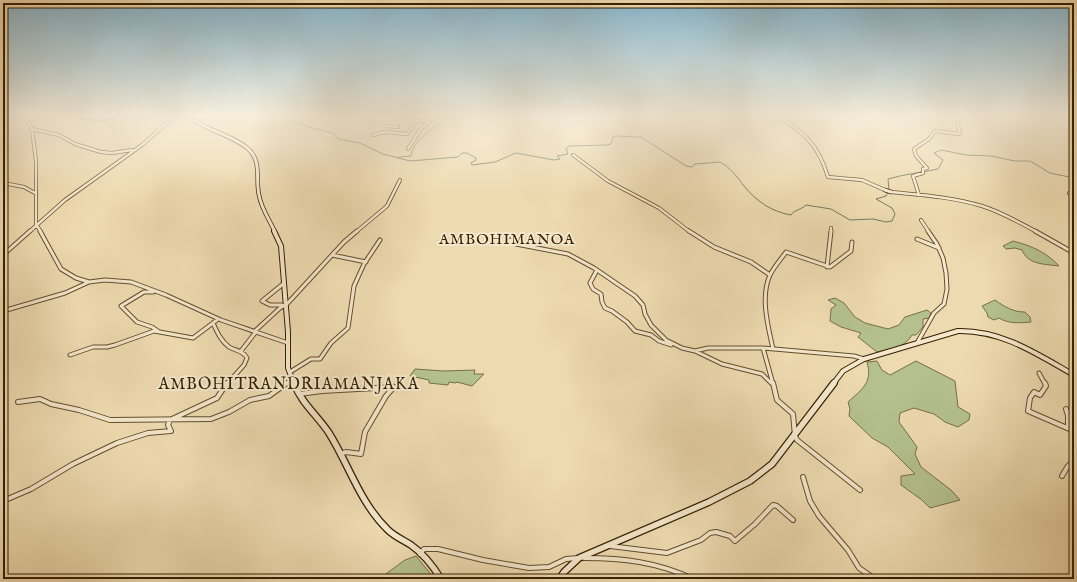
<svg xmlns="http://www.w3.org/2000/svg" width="1077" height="582" viewBox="0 0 1077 582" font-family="'IM FELL English',serif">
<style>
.green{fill:#b4c18f;stroke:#747048}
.water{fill:#99bba9;stroke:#717d65}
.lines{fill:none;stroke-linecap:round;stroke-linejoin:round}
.stream{stroke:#717d65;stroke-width:1}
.street-far2-casing{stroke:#634e2c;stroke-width:4}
.street-far1-casing{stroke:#634e2c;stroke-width:5}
.street-casing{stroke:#634e2c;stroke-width:6}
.secondary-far2-casing{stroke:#351f00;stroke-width:4.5}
.secondary-far1-casing{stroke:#351f00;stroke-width:6}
.secondary-casing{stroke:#351f00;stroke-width:8}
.street-far2{stroke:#f4e7cc;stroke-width:2.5}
.street-far1{stroke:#f4e7cc;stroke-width:3}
.street{stroke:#f4e7cc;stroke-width:4}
.secondary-far2{stroke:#f4e7cc;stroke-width:3}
.secondary-far1{stroke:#f4e7cc;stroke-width:4}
.secondary{stroke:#f4e7cc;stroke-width:5.5}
.labels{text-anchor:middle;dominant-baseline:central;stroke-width:4;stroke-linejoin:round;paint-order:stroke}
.neighbourhood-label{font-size:15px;letter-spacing:1px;fill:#351f00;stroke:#f4e7cc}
.quarter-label{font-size:16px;letter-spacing:1px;fill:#351f00;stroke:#f4e7cc}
</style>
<rect width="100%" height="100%" fill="#eedab0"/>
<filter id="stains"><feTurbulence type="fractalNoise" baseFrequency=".005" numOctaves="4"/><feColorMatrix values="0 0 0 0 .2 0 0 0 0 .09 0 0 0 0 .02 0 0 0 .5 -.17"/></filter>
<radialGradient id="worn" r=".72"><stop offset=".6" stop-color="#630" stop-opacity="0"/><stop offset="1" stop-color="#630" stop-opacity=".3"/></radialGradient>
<path class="green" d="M1013,241c19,5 33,11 46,25 -14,-2 -31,-1 -37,-16l-7,-2 -9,1 -3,-3z
M835,298l9,5 11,14 10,6 23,6 11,-4 6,-8 22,-7 4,3 -2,5 -6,1v8l-7,8h-4c-7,13 -22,14 -35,17l-19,-15 3,-4 -20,-6 -11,-6 1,-12 5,-4 -8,-5z
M995,300c10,7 18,12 30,12l5,5 1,5c-12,1 -22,2 -32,-4l-5,2 -6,-3 -1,-4 -5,-7z
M877,361l5,9 8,5 26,-14 39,20 3,26 12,7 -1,6 -11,7 -13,-5 -11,-8 -20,-6 -14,5 -1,9 18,25 -2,7 6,13 30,23 9,10 -30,8 -8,-8 -21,-15v-9l14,-2 -27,-27 -16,-9 -23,-22 1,-7 -2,-7c14,-13 25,-19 19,-40z
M415,369l29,2 31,-1 -1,4h10l-12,12 -15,-4 -1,1 -7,-1 -1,3 -19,-2v-3l-19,-4z
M416,556l18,22 -55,1 26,-19z"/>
<path class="water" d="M75,115h43v2c-10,5 -35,5 -43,-2z"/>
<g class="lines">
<path class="stream" d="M287,115l4,4 14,7 27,7 6,6 22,4 23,11 27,7 48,-4 4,-4h5l9,5v2l-5,3 1,2 23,-3 21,-9 38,7 6,-1 -3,-3 11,-2 -2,-6 4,-2 36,-1 5,-1 2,-7 3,-1 25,1 45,29 6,1 3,-3 25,-2c11,6 17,15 24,24 12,15 28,26 47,29 3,-5 10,-5 15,-10l25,4 19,11 23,-1 13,3 6,-1 3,-7 -3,-6 -16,-9 10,-3 3,-6 -1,-11c16,-5 33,-6 50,-10l5,-9 -9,-7 7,-3 25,5 25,1 24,5h15l20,12 24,5
M399,157l12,-1c2,-14 18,-26 30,-33l2,-8"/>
<defs>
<path id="street-far2" d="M24,115l8,14 4,32v63l5,8
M374,115l-1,6 13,5 12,1
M774,115c30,16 44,29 54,62l34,3 23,10
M3,122l16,-7
M32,129l27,6 16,9 26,8 11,1 20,-3
M373,135l11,-3 23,2 10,-13h8l4,-2
M408,149l12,-19 10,-9v-6
M573,155l35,26 51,27 31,24
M3,183l21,4 11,6
M891,192c30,3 62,5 91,14 19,6 37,16 55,26
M1069,193l5,1
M919,195l-6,-19 10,-3v-4l4,-1 -11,-12 -2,-7 15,-10 6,-8 25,3 -3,-13 11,-6
M921,220l8,12
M29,232l36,-32 77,-55 34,-30
M356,232l31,-26 13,-26
M831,232v-4"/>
<path id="street-far1" d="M40,231l21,38 15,9 13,4
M689,231l25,16 37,15 19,13
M1035,231l39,22
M917,239l22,9
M510,240l6,4 52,10 26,14 41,28 8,9 2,9 6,11 15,15 16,8 13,3 13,-3h55l91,8 10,3
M3,255l27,-24
M332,255l34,7
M827,267l4,-36
M597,270l-7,13 3,6 8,5 1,8 3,6 7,3 15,11 8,9 16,4 8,6 12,4
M153,292h-9l-23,14 16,16 15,5 6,4
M282,305h-12l-8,-4 21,-17
M3,311l62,-18 24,-11 16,-2 26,2 35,13 55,25 67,23
M218,319l-5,4c4,9 8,18 16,24 6,4 14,3 18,11l-3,7 -17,19
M917,343l17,-30 10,-9 3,-15 -1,-16 -3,-15 -6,-14 -9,-13
M763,348l10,36
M773,349c-5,-23 -13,-52 -3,-74 4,-8 11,-16 16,-23l44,15 21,-16 1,-9
M241,351l14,-18 -1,-1 26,-24 7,-4 57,-62 13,-11
M695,351l27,13 40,10 9,9
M70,355l23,-8h14l8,-2 39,-14 39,7 20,-15
M290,372l21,-13h9l11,-16 17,-15 6,-42 10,-22 16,-24
M1039,373l6,11
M286,384l6,-4"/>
<path id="street" d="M773,383l4,17 16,14 2,22 2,4 63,50
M1045,383l1,3 -6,9 -6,-3 -4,6 -2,13 46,20
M299,394l23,-3 72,-4
M18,402l22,-3 11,5 28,6 31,10 101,-1 18,-7 21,-12 19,-4 18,-13
M1066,409l2,6v13
M340,454l6,-2 15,2 4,-22 21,-36 8,-9
M1062,476l6,-10 6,-5
M803,477l7,24 9,15 29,34 11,18 16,11
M3,501l28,-12 42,-25 44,-21 31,-10 23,-2 -3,-6 2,-5 47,-22 10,-15
M610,546l57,7 34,-13 9,-7 6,-1 14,4 5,5 20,-17 18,-19 4,1 16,14
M420,554l4,-5h14l45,11 46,8 20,-1 17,-8 12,-1
M584,558c38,0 74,4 109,21"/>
<path id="secondary-far2" d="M186,115c18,15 42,18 60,32 17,13 9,31 13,48 2,13 11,26 16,37
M885,190l6,2"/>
<path id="secondary-far1" d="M274,231l7,15 7,86v36l6,16
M833,384l10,-13 21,-12 94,-28c44,-1 79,23 116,44"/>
<path id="secondary" d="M294,383c7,20 24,33 35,50 20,32 31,70 59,97 6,6 15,10 23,15 13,9 22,21 30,34
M559,579l5,-7 15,-14 130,-56 41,-21 22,-17 62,-81"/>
</defs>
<use href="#street-far2" class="street-far2-casing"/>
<use href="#street-far1" class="street-far1-casing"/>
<use href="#street" class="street-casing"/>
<use href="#secondary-far2" class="secondary-far2-casing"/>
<use href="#secondary-far1" class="secondary-far1-casing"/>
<use href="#secondary" class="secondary-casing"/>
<use href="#street-far2" class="street-far2"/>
<use href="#street-far1" class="street-far1"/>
<use href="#street" class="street"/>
<use href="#secondary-far2" class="secondary-far2"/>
<use href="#secondary-far1" class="secondary-far1"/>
<use href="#secondary" class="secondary"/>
</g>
<linearGradient id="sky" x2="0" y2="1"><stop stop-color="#88b7cf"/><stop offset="0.59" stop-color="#f7eedb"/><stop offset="1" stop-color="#f7eedb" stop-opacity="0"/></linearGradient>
<rect width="1077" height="196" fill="url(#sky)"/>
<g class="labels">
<g class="neighbourhood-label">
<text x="507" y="239">AMBOHIMANOA</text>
</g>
<g class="quarter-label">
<text x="289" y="385">AMBOHITRANDRIAMANJAKA</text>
</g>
</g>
<rect width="1077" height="582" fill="none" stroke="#eedab0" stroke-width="16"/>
<rect x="4" y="4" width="1069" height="574" fill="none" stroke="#351f00" stroke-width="2"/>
<rect x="8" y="8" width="1061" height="566" fill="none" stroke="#351f00"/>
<rect width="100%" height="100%" filter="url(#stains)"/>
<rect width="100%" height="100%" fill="url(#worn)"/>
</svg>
